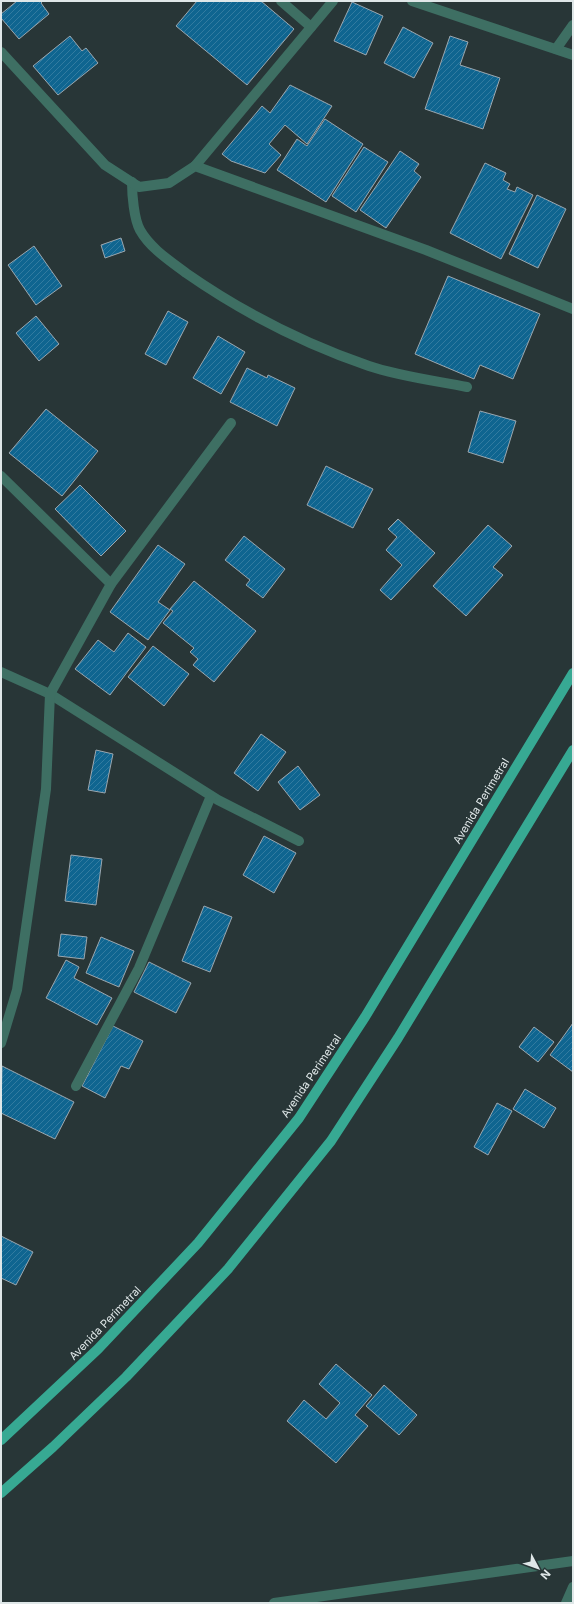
<svg xmlns="http://www.w3.org/2000/svg" width="574" height="1604" viewBox="0 0 574 1604" font-family="Inter,sans-serif">
<style>
.building{fill:url(#building-hatch);stroke:#9ba7af}
.lines{fill:none;stroke-linecap:round;stroke-linejoin:round}
.lane{stroke:#3e6f63;stroke-width:10}
.street{stroke:#3e6f63;stroke-width:10}
.primary{stroke:#37a993;stroke-width:10}
.labels{text-anchor:middle;stroke-width:3;stroke-linejoin:round;paint-order:stroke}
.street-label{font-size:11px;fill:#dfe7e8;stroke:#283637}
</style>
<defs>
<pattern id="building-hatch" width="6" height="6" patternUnits="userSpaceOnUse"><rect width="6" height="6" fill="#0f6590"/><path d="M-1 1l2-2M0 6l6-6M5 7l2-2" fill="none" stroke="#327ba0"/></pattern>
</defs>
<rect width="100%" height="100%" fill="#283637"/>
<g class="building">
<polygon points="17,1 43,1 41,3 49,14 19,39 1,18 1,14"/>
<polygon points="197,1 261,1 294,29 247,85 176,26"/>
<polygon points="352,2 383,16 366,55 334,41"/>
<polygon points="403,27 433,43 414,78 384,63"/>
<polygon points="70,36 82,51 86,48 98,63 58,95 33,66"/>
<polygon points="450,36 468,42 460,65 500,78 483,129 425,109"/>
<polygon points="290,85 332,106 307,144 285,125 269,144 281,155 265,173 231,161 222,154 262,106 270,113"/>
<polygon points="325,119 363,144 326,202 277,170 297,139 307,146"/>
<polygon points="364,147 388,162 356,212 332,196"/>
<polygon points="400,151 419,164 414,171 421,177 386,228 360,210"/>
<polygon points="485,163 506,173 503,180 510,184 507,189 515,192 517,187 533,195 501,259 450,233"/>
<polygon points="537,195 566,209 538,268 509,254"/>
<polygon points="121,238 125,251 105,258 101,245"/>
<polygon points="34,246 62,286 36,305 8,265"/>
<polygon points="448,276 540,314 513,379 480,365 474,379 415,354"/>
<polygon points="168,311 188,322 166,365 145,354"/>
<polygon points="36,316 59,344 39,361 16,333"/>
<polygon points="218,336 245,352 221,394 193,378"/>
<polygon points="247,368 267,378 268,375 295,388 277,426 230,402"/>
<polygon points="46,409 98,451 62,496 9,453"/>
<polygon points="480,411 516,421 503,463 468,452"/>
<polygon points="326,466 373,489 353,528 307,505"/>
<polygon points="80,485 126,531 101,556 55,509"/>
<polygon points="398,519 435,553 391,600 380,590 402,565 386,550 397,537 388,529"/>
<polygon points="488,525 512,546 493,567 503,575 466,616 433,586"/>
<polygon points="244,536 285,569 263,598 246,585 250,580 225,560"/>
<polygon points="158,545 185,564 158,602 170,610 148,640 110,612"/>
<polygon points="194,581 256,631 214,682 193,665 198,659 190,652 194,648 163,623 173,611 170,609"/>
<polygon points="128,633 146,647 110,695 75,669 98,640 114,652"/>
<polygon points="153,646 189,674 164,706 128,677"/>
<polygon points="261,734 286,752 258,791 234,773"/>
<polygon points="96,750 113,754 105,793 88,790"/>
<polygon points="298,766 320,795 300,810 278,782"/>
<polygon points="264,836 296,853 274,893 243,875"/>
<polygon points="71,855 102,859 96,905 65,901"/>
<polygon points="204,906 232,917 210,972 182,961"/>
<polygon points="61,934 87,937 84,959 58,956"/>
<polygon points="101,937 134,951 119,987 86,973"/>
<polygon points="66,960 79,967 74,978 112,998 97,1025 46,998"/>
<polygon points="149,962 191,983 176,1013 134,992"/>
<polygon points="573,1023 573,1072 550,1055"/>
<polygon points="113,1026 143,1041 129,1069 121,1066 105,1098 82,1086"/>
<polygon points="534,1027 554,1042 538,1062 519,1047"/>
<polygon points="2,1066 74,1102 55,1139 1,1113"/>
<polygon points="525,1089 556,1108 544,1128 513,1109"/>
<polygon points="497,1103 512,1111 488,1155 474,1147"/>
<polygon points="1,1236 33,1252 16,1285 1,1278"/>
<polygon points="336,1364 372,1395 355,1415 368,1426 336,1463 287,1421 304,1400 326,1419 340,1403 319,1384"/>
<polygon points="384,1385 417,1415 399,1435 366,1406"/>
</g>
<g class="lines">
<path class="lane" d="M132,182c0,13 2,37 8,48 10,18 30,31 46,43 56,39 119,71 183,93 29,10 68,15 98,21"/>
<g class="street">
<polyline points="281,1 311,27"/>
<polyline points="412,1 573,55"/>
<polyline points="556,49 573,25"/>
<polyline points="1,52 105,165 139,187 169,183 195,166 426,250 573,309"/>
<polyline points="195,166 333,1"/>
<polyline points="1,476 111,584"/>
<polyline points="1,672 50,694 218,800 299,841"/>
<polyline points="1,1043 17,990 46,789 50,694 111,584 231,423"/>
<polyline points="76,1086 139,968 211,796"/>
<polyline points="274,1603 573,1561"/>
<polyline points="566,1603 573,1587"/>
</g>
<g class="primary">
<polyline points="1,1440 98,1349 198,1243 299,1118 365,1017 573,673"/>
<polyline points="1,1493 53,1447 126,1377 228,1269 331,1141 398,1038 573,750"/>
</g>
</g>
<g class="labels">
<g class="street-label">
<text transform="translate(481 801) rotate(-59)" y="4">Avenida Perimetral</text>
<text transform="translate(311 1076) rotate(-56)" y="4">Avenida Perimetral</text>
<text transform="translate(105 1323) rotate(-46)" y="4">Avenida Perimetral</text>
</g>
</g>
<rect width="574" height="1604" fill="none" stroke="#dfe7e8" stroke-width="4"/>
<g transform="translate(538 1568) rotate(131)" stroke="#283637" stroke-width="3" paint-order="stroke">
<path d="M0-3L7 15L0 10L-7 15Z" fill="#dfe7e8"/>
<text y="-6" font-size="11" font-weight="bold" text-anchor="middle" fill="#dfe7e8">N</text>
</g>
</svg>
